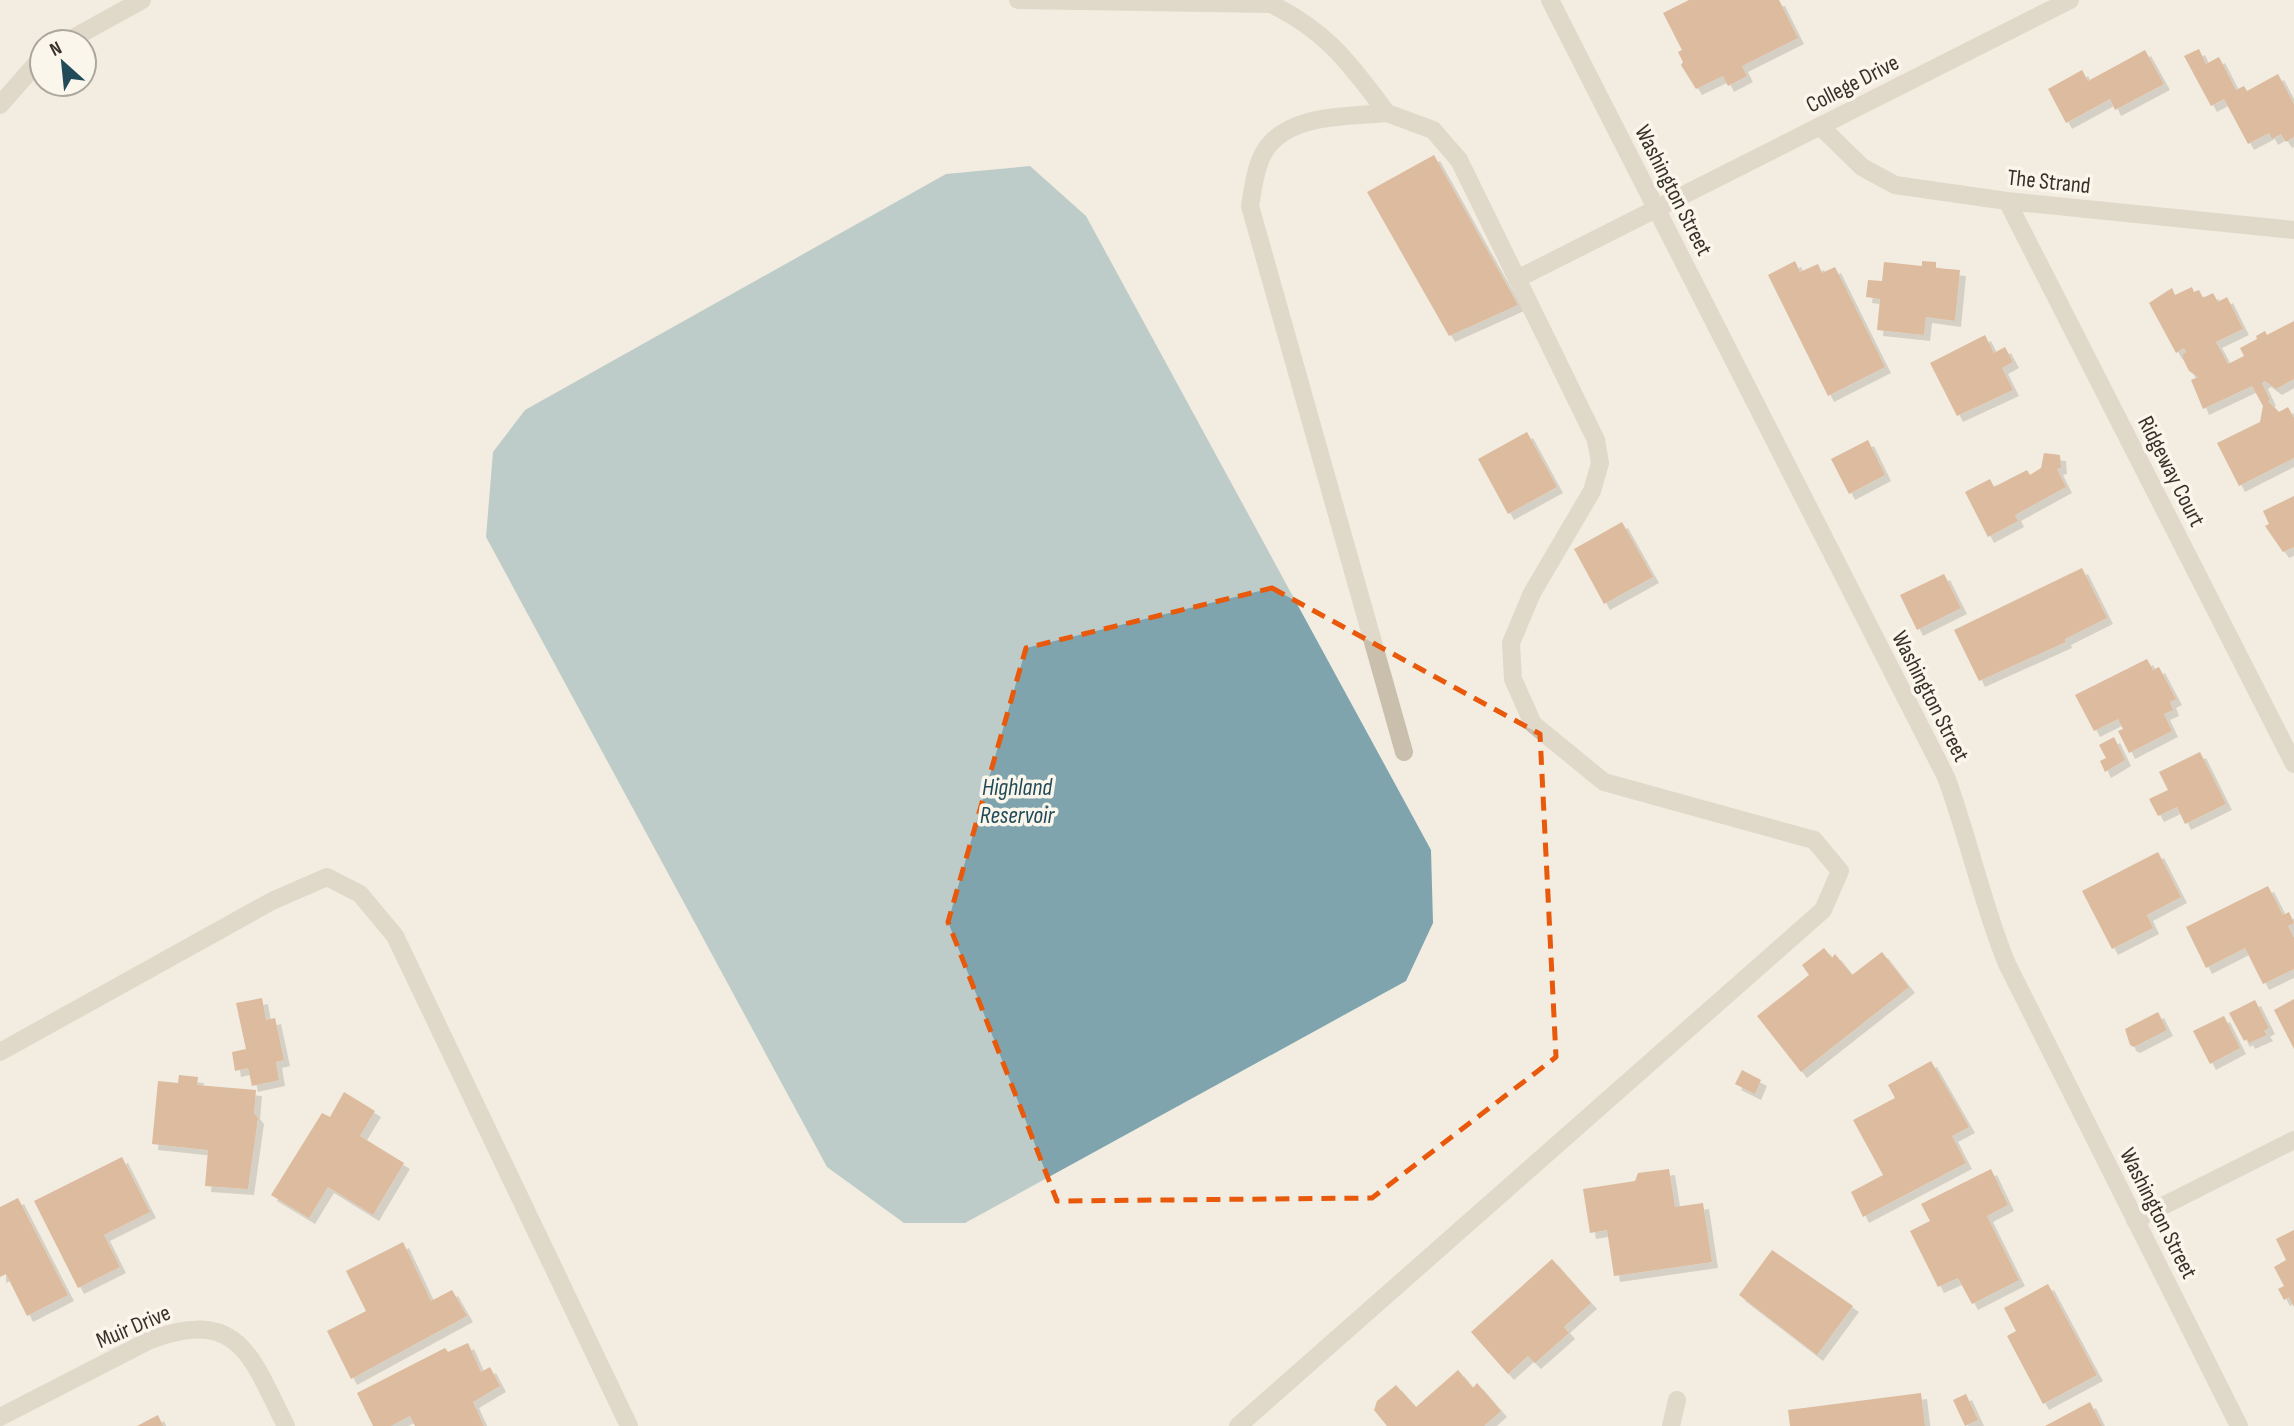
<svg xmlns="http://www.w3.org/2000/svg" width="2294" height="1426" viewBox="0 0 2294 1426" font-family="'Sofia Sans Condensed',sans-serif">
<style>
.water{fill:#7fa4ae}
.building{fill:#c17e4f;filter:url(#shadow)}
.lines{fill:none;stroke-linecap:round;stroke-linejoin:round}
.minor{stroke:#cabfac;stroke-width:18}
.marked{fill:none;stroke:#e8590c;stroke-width:5;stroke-dasharray:14 9;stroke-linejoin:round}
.labels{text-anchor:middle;stroke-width:7;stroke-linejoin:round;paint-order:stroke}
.street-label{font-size:23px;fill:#38312a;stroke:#faf6ec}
.water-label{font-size:24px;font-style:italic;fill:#214b59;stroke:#faf6ec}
</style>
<defs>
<filter id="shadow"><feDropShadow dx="6" dy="6" stdDeviation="0" flood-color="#0004"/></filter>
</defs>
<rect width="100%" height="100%" fill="#f2ede0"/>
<polygon class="water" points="1030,166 1086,216 1431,850 1433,923 1406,981 965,1223 904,1223 827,1167 486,537 493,452 525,410 946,174"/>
<g class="building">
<polygon points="1689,0 1779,0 1798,38 1742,66 1747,76 1728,86 1723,76 1696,89 1681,65 1683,62 1678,52 1682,50 1663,13"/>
<polygon points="2199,49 2206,64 2219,57 2236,90 2244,86 2247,91 2278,74 2294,104 2294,137 2286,142 2281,134 2272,139 2269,133 2248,144 2224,99 2211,106 2184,56"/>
<polygon points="2145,50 2164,84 2115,110 2110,99 2066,123 2048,89 2082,70 2088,81"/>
<polygon points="1434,155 1518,305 1449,336 1367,192"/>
<polygon points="1795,261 1800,272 1818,264 1822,273 1835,267 1885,367 1828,396 1768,275"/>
<polygon points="1922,261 1936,262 1936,268 1960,270 1955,321 1926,317 1924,335 1877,330 1880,299 1866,297 1868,280 1882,281 1884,262 1922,266"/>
<polygon points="2192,287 2194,292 2199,290 2203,298 2213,293 2218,302 2227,297 2243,329 2216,342 2228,364 2244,356 2240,348 2257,339 2256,336 2265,331 2267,335 2294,321 2294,379 2276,389 2265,381 2262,383 2270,400 2268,401 2279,412 2288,407 2294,418 2294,458 2239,486 2217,443 2260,422 2263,406 2252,386 2203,409 2191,380 2198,377 2189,371 2183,359 2183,354 2186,352 2184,348 2176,353 2149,303 2172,288 2175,295"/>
<polygon points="1985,335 1994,353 2005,347 2013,362 2002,368 2013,390 1957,416 1930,363"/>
<polygon points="1527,432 1557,487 1508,514 1478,459"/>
<polygon points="1868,440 1885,475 1849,494 1831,459"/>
<polygon points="2044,453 2060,455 2061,468 2057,469 2066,487 2015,515 2018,521 1988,537 1965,492 1990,479 1994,487 2027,470 2030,475 2041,468"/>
<polygon points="2294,496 2294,547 2283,552 2265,526 2269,524 2263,511"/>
<polygon points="1622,522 1653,577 1604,604 1574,549"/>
<polygon points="2082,568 2107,618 2065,639 2066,642 1979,681 1954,630"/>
<polygon points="1944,574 1961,608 1917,630 1900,595"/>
<polygon points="2147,659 2153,670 2159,667 2176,699 2170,702 2173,710 2164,714 2172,731 2129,753 2118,731 2123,729 2118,719 2094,731 2075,695"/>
<polygon points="2114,737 2125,760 2105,772 2100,761 2106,758 2099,745"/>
<polygon points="2200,752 2226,804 2185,824 2177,807 2158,816 2149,799 2168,790 2159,772"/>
<polygon points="2158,852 2181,897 2147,915 2153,928 2112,949 2082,891"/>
<polygon points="2268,886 2283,915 2289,912 2294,923 2288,926 2294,938 2294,969 2263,984 2245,948 2206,968 2186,927"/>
<polygon points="1824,948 1832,958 1835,954 1852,975 1882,952 1909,987 1801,1072 1757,1016 1809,975 1802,965"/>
<polygon points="262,998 266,1020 275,1018 284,1060 276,1062 279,1080 252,1086 248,1068 235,1071 232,1052 246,1049 236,1003"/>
<polygon points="2294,999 2294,1049 2274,1010"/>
<polygon points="2255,1000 2269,1028 2264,1031 2267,1035 2249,1043 2247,1039 2244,1041 2229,1013"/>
<polygon points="2158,1012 2167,1030 2134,1047 2130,1045 2125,1029"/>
<polygon points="2224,1016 2240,1048 2210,1064 2193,1031"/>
<polygon points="1931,1061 1969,1127 1952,1136 1966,1163 1863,1217 1851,1192 1883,1175 1853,1120 1895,1098 1888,1085"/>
<polygon points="1742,1070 1761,1080 1755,1094 1735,1084"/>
<polygon points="179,1075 198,1077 197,1085 256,1090 254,1113 258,1118 248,1189 205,1186 208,1150 152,1144 158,1081 178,1083"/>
<polygon points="344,1092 375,1111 360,1136 404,1163 373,1215 328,1187 309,1218 271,1195 322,1113 330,1117"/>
<polygon points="122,1157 150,1212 104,1235 120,1267 78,1288 34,1201"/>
<polygon points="1669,1169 1675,1207 1703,1203 1712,1262 1614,1276 1607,1230 1590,1233 1583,1189 1635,1181 1638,1173"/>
<polygon points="1991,1169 2008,1205 1987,1216 2019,1280 1972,1304 1958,1278 1938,1287 1910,1231 1930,1221 1921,1204"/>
<polygon points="18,1198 68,1295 27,1316 6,1274 0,1277 0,1207"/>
<polygon points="2294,1230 2294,1307 2289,1297 2284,1300 2278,1289 2284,1286 2274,1267 2286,1260 2276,1239"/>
<polygon points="403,1242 431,1301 452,1290 467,1316 351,1379 327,1331 366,1311 346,1271"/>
<polygon points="1772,1250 1853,1306 1817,1355 1739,1295"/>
<polygon points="1552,1259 1591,1303 1564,1327 1569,1333 1535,1363 1528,1356 1508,1374 1471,1332"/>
<polygon points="2048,1284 2097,1375 2043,1404 2007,1336 2016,1331 2004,1308"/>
<polygon points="468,1343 481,1372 490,1367 500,1386 473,1402 484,1426 415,1426 410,1416 391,1426 373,1426 357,1393 445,1348 448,1352"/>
<polygon points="1458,1370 1473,1388 1477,1383 1501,1411 1484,1426 1387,1426 1374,1410 1377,1401 1396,1385 1416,1407"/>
<polygon points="1921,1393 1925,1426 1790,1426 1788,1410"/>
<polygon points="1966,1394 1978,1420 1965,1426 1953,1400"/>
<polygon points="2090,1402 2102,1426 2045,1426"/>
<polygon points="158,1415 163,1426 137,1426"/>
</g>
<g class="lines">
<g class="minor">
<path d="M1018,0l253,4c57,28 79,60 116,109 -40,4 -102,0 -124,41 -8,15 -10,35 -13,52l154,546"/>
<path d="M1550,0l396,777c23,62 36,126 61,187l232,462"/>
<polyline points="66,42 142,0"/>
<polyline points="0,105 42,57"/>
<polyline points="1820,126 1862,167 1895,185 2007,201 2294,230"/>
<polyline points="2007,201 2294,764"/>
<polyline points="1517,279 2070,0"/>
<polyline points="0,1052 272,901 327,877 360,894 395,936 629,1426"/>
<polyline points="2135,1220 2294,1140"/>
<path d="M0,1417l150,-77c90,-33 101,17 136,86"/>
<polyline points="1238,1426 1823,910 1840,871 1814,840 1604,782 1533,724 1513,679 1511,643 1532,593 1592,491 1600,463 1596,440 1459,160 1433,130 1387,113"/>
<polyline points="1671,1426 1677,1400"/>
</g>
</g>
<path d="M0 0H2294V1426H0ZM1272,588l268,146 16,323 -184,141 -315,3 -109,-279 78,-274z" fill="#f2ede0" fill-opacity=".55" fill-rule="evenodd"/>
<path class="marked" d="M1272,588l268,146 16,323 -184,141 -315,3 -109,-279 78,-274z"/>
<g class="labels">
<g class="street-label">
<text transform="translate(1852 83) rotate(-27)" y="8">College Drive</text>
<text transform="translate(2049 181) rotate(6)" y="8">The Strand</text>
<text transform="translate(1674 190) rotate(63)" y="8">Washington Street</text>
<text transform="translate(2172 471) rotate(63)" y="8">Ridgeway Court</text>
<text transform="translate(1931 696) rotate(63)" y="8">Washington Street</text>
<text transform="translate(2159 1213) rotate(63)" y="8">Washington Street</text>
<text transform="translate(133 1326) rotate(-23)" y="8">Muir Drive</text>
</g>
<g class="water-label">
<text x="1017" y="795">Highland<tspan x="1017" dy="28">Reservoir</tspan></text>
</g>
</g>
<g transform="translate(63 63) rotate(333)"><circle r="33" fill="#faf6ec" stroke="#aca79e" stroke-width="2"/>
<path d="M0-5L12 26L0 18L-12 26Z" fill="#214b59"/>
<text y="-10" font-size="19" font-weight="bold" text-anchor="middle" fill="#38312a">N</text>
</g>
</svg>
